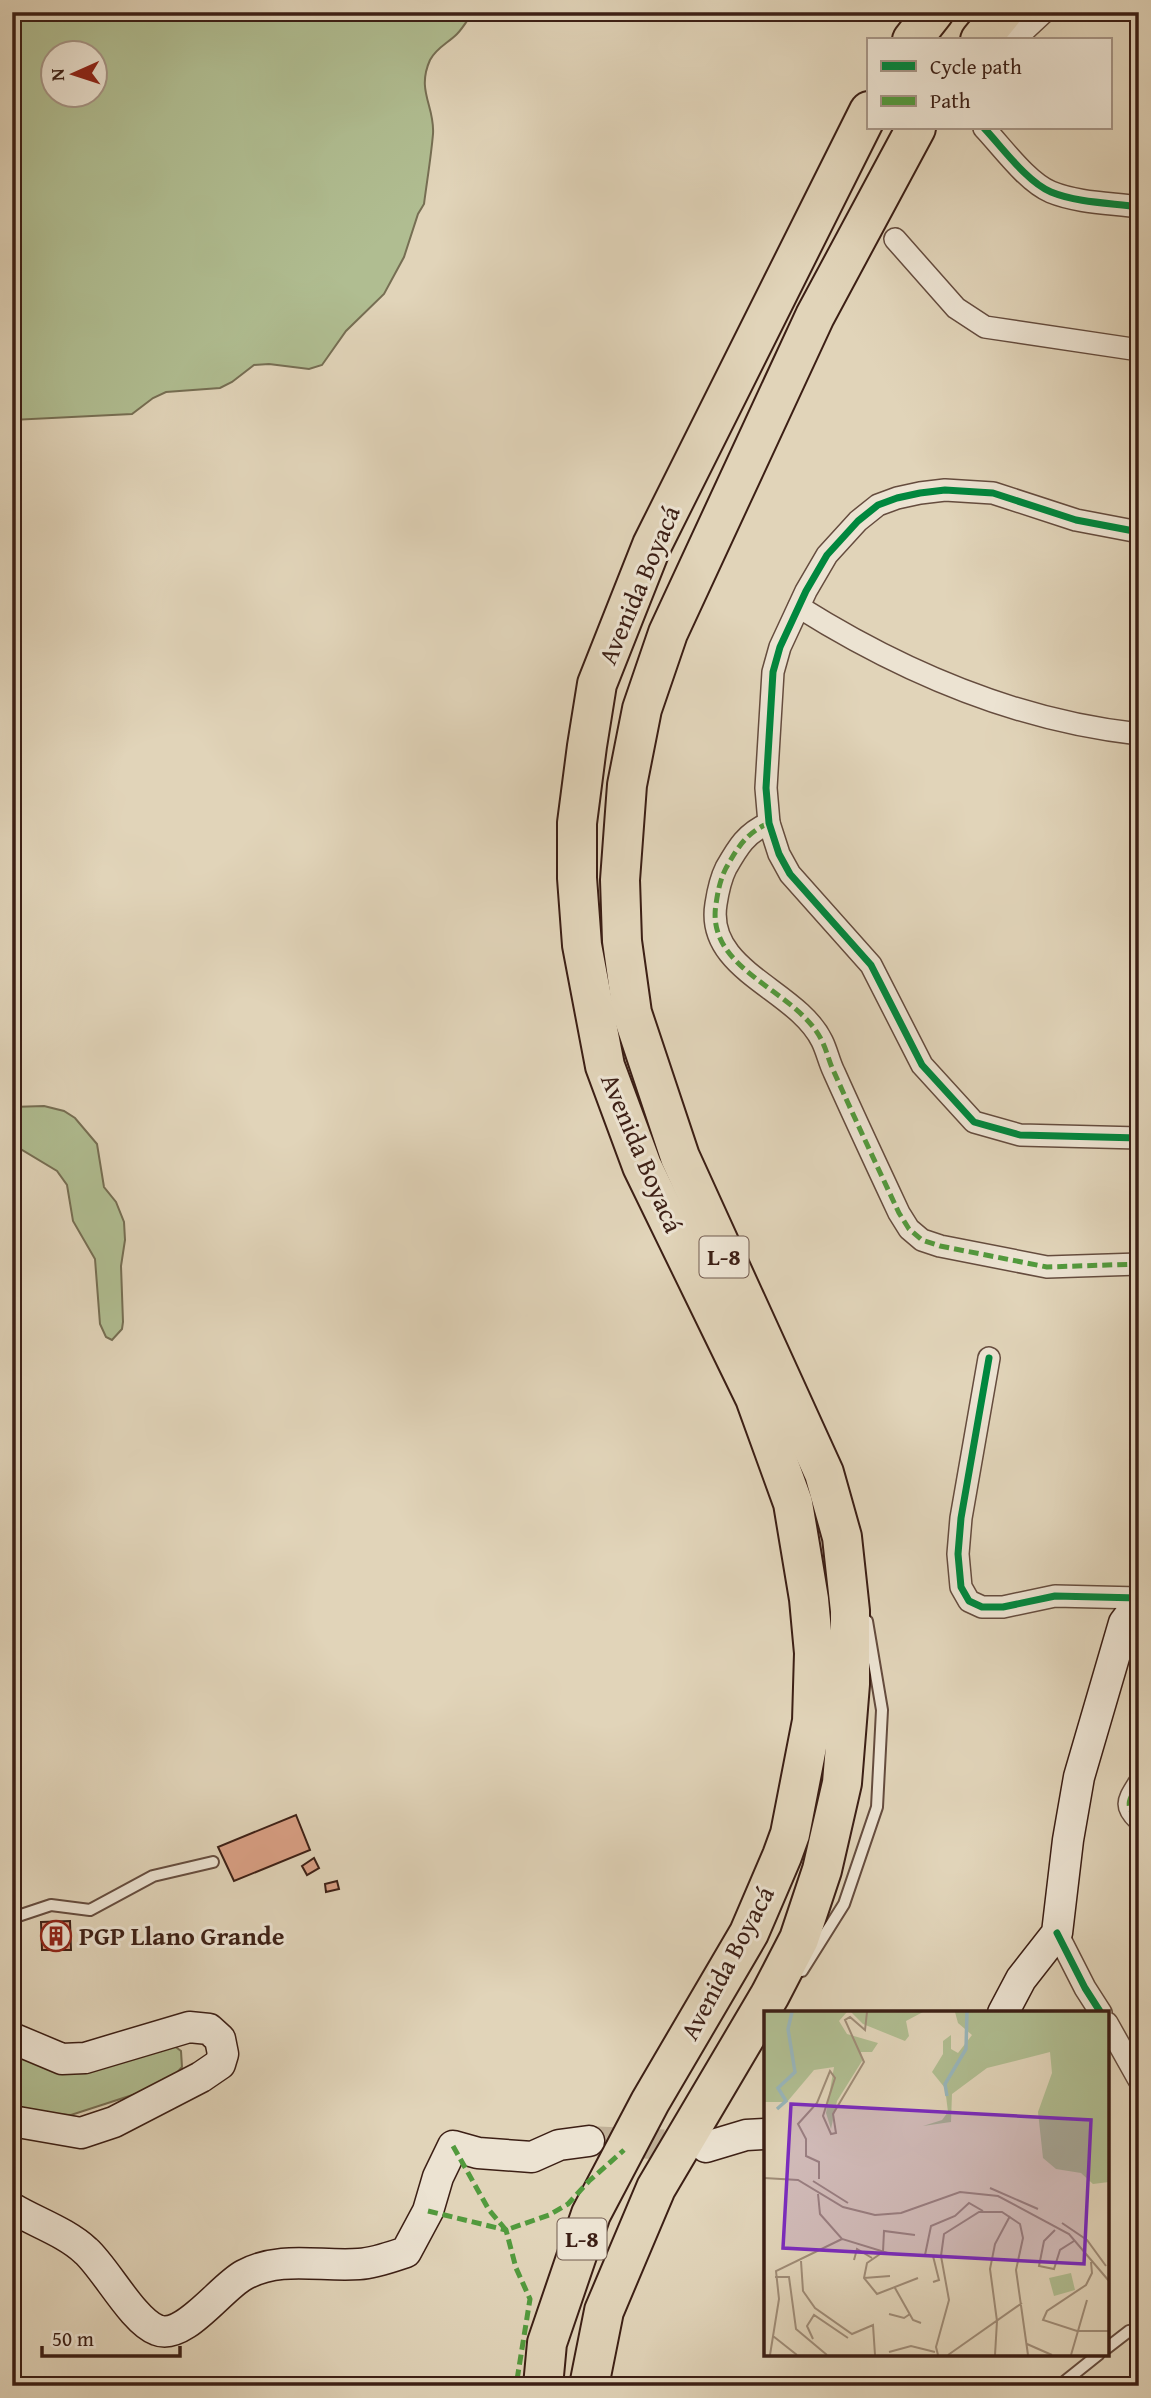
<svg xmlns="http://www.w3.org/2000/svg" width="1151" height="2398" viewBox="0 0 1151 2398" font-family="'Gentium Book Plus',serif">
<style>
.green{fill:#b0bd91;stroke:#766e53;stroke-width:2;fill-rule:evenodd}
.building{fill:#daa085;stroke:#3c1f15;stroke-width:2}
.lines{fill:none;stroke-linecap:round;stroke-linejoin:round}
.secondary-tunnel{stroke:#c0b098;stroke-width:30;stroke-dasharray:30 15;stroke-linecap:butt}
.lane-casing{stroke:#654c3e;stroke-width:14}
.street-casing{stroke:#654c3e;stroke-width:24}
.secondary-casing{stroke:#3c1f15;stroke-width:33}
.highway-casing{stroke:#3c1f15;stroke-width:42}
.lane{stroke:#ece3d2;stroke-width:10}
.street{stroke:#ece3d2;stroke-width:21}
.secondary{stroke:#ece3d2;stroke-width:30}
.highway{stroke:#e1d4b9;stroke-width:38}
.quiet{stroke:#529a3d;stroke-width:5;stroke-dasharray:10 5;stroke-linecap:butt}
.cycleway-casing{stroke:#ece3d2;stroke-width:11}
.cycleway{stroke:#00873e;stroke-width:7}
.labels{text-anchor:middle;stroke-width:6;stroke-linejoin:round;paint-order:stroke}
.shield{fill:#ece3d2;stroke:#715a4e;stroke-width:2}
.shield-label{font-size:24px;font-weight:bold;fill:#3c1f15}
.street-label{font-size:26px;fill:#3c1f15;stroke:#ece3d2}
.poi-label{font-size:26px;font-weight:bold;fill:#3c1f15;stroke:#ece3d2;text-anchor:start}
.inset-river{fill:none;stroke:#98b5ba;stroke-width:3.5}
.inset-road{fill:none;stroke:#9f8c77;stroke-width:2}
.view{fill:#7b2cbf;fill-opacity:0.15;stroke:#7b2cbf;stroke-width:3.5}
.inset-edge{fill:none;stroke:#3c1f15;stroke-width:3.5}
</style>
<rect width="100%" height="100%" fill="#e1d4b9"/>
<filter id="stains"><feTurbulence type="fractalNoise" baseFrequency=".00286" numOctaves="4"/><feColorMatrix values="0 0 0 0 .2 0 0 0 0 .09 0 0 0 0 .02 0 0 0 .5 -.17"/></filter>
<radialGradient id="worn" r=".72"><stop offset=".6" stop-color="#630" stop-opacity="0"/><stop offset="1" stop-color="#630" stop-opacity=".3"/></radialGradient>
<g class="green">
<path d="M12,12h461c-5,7 -10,16 -16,22 -9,9 -21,14 -27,26 -14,31 5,46 3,74 -2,23 -6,47 -9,70l-6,10 -14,43 -20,37 -38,37 -24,34 -13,4 -40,-5 -15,1 -22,17 -12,6 -54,4 -13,6 -21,16 -120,6zM52,52h42v42h-42z"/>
<polygon points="44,1106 64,1111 75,1118 97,1144 104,1187 116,1202 124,1222 125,1240 121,1266 123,1322 122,1329 112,1340 106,1337 100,1324 95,1259 73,1221 67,1185 57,1171 22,1150 12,1146 12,1107"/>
<polygon points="173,2045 181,2051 182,2067 176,2074 151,2089 71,2115 46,2114 12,2105 12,2054"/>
</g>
<g class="building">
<polygon points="296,1815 310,1850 234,1881 218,1847"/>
<polygon points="314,1858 319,1868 307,1875 302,1866"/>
<polygon points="337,1881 339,1889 326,1892 325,1884"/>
<polygon points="70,1921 71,1950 42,1950 41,1922"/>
</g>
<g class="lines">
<polyline class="secondary-tunnel" points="589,2141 699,2146"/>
<g class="lane-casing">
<g id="lane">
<polyline points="12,1918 51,1905 90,1910 153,1876 213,1862"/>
<polyline points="802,1971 844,1904 877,1807 882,1710 867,1621"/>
<polyline points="1107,2348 1129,2331 1139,2329"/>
<polyline points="1059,2386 1099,2354"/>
</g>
</g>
<g class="street-casing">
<g id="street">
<polyline points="1014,40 1044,12"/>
<path d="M984,128c18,19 43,54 67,64 27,11 60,11 88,15"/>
<polyline points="895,239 956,308 985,327 1139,350"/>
<polyline points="1139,532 1076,520 993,493 945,490 920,493 897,498 878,505 858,521 827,555 806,591 780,647 773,672 766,788 769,823 779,854 790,874 871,965 922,1065 974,1122 1020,1135 1139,1138"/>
<path d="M799,607c102,64 219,114 340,127"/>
<path d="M769,823c-23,10 -31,24 -43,45 -6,12 -8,23 -10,36 -11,67 81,85 106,137 5,10 7,21 12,31 21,47 43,94 65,141l10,16 13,11 18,6 107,21 92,-3"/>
<polyline points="989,1358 961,1518 958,1554 961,1587 969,1601 982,1607 1003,1607 1055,1596 1139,1598"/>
<path d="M1139,1783c-10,17 -16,22 0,37"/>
<polyline points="1057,1933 1085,1988 1101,2013"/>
<polyline points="1107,2023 1139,2080"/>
</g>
</g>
<g class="secondary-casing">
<g id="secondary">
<polyline points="1003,2013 1021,1979 1057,1933 1068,1840 1079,1777 1124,1623 1139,1603"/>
<polyline points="12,2038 62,2059 85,2058 189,2027 209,2029 220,2039 223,2054 220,2064 201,2077 114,2122 81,2133 12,2121"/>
<polyline points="706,2147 746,2135 766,2134"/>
<path d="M12,2208c23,14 54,24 74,43 20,18 47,70 71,79 27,11 64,-43 87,-55 37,-20 76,-8 115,-11 16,-1 32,-7 47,-12l22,-41 10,-34 15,-31 25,7 54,4 27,-12 30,-4"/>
</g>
</g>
<g class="highway-casing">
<g id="highway">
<polyline points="912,40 934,12"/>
<polyline points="980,40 1003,12"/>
<polyline points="543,2386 547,2343 591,2214 650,2102 749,1933 782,1856 790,1834 812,1721 814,1653 809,1599 793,1503 755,1398 642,1166 605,1066 582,945 577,878 577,823 587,746 597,684 652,545 869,111"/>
<polyline points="589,2386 604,2311 656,2188 770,1995 799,1939 822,1870 842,1783 850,1684 850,1611 842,1537 824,1473 680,1157 632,1013 622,941 620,880 627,785 642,709 668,633 815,316 916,128"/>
</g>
</g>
<use href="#lane" class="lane"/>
<use href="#street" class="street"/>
<use href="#secondary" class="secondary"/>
<use href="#highway" class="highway"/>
<g class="quiet">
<path d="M769,823c-23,10 -31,24 -43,45 -6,12 -8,23 -10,36 -11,67 81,85 106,137 5,10 7,21 12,31 21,47 43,94 65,141l10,16 13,11 18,6 107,21 92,-3"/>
<path d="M1139,1783c-10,17 -16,22 0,37"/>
<polyline points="453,2146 489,2210 506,2230 549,2215 568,2204 589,2181 624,2150"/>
<polyline points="428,2211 506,2230 516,2268 530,2299 516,2386"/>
</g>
<g class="cycleway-casing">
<g id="cycleway">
<path d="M984,128c18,19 43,54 67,64 27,11 60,11 88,15"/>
<polyline points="1139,532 1076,520 993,493 945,490 920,493 897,498 878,505 858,521 827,555 806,591 780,647 773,672 766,788 769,823 779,854 790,874 871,965 922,1065 974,1122 1020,1135 1139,1138"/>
<polyline points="989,1358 961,1518 958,1554 961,1587 969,1601 982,1607 1003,1607 1055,1596 1139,1598"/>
<polyline points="1057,1933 1085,1988 1101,2013"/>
</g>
</g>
<use href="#cycleway" class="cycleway"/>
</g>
<defs>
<g id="building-ring" transform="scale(1.575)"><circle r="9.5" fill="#ece3d2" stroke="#8f2418" stroke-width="1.5"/><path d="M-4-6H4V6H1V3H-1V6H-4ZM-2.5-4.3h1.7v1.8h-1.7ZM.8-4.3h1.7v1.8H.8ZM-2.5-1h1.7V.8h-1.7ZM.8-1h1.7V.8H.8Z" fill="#8f2418"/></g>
</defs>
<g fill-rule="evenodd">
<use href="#building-ring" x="56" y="1936"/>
</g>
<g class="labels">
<g class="shield">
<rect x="699.5" y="1236.5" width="49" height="41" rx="5"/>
<rect x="557.5" y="2218.5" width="49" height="41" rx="5"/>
</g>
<g class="shield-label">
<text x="724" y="1265">L-8</text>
<text x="582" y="2247">L-8</text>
</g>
<g class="street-label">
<text transform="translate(639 585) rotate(-67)" y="9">Avenida Boyacá</text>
<text transform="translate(642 1153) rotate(67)" y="9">Avenida Boyacá</text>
<text transform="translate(727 1963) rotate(-62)" y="9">Avenida Boyacá</text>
</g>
<g class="poi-label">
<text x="79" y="1945">PGP Llano Grande</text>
</g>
</g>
<g transform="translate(764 2011)">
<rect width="345" height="345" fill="#e1d4b9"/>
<path d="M0,1h83l-8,9 8,13 31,9 -6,9h-11l1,9 -25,40 -6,28 -5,-16 8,-46 -20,3 -27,32h-23zM87,1h72l-17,9 3,15 -4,5 -42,-17zM191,1h154v170l-16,2 -12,-11 -25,-4 -13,-11 -5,-46 14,-39 -2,-21 -63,16 -35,26 -1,28 -28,4 19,-6 6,-8 -3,-24 -13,-16 11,-18v-13l8,-6v14l7,4 14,-18 -14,-12zM307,262l4,17 -21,6 -5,-18z" fill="#b0bd91"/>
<path class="inset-river" d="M183,85l-2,-12 21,-35 1,-37M13,98l9,-8 -8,-13 17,-16 -7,-43 4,-17"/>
<path class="inset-road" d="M0,167l34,2 45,27 32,8 26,-2 59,-21 38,4 71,38 40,47M55,168v-17l-13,-6v-17l-8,-15 19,-21 13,-32 5,7 -12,38 8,18 5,-1 -3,-19 31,-52 -19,-42 5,-3 15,13 2,-18M49,170l35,22M226,177l48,21M54,183l2,20 22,25 49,15 50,2 8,44 -13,47 2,8M298,212l25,17 19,26M291,219l-11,11 -5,25 15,3 6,-19 14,-9M151,224l-31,-4 -1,21 -16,11 -3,15 13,16 41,-16M161,244l6,-29 24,-10 14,-13 14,8M169,245l6,24 -6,2M177,245l3,-22 35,-22h23l18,12 3,14 -7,32 12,85M90,249l3,-11 15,9M37,250l2,30 12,17 37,26 21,-9 2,30M327,251l1,11 -6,12 -39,26 -4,9 34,11h32M11,266h14l7,52 31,26M100,267l26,-2M131,277l18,32 8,3M125,303l15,4 6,-4M9,325l24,19M49,328l-6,-13 7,-11 34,23M263,333l25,11M125,341l22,-6 24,6M6,344l9,-56 -3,-28 66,-32M184,344l74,-52M231,344l2,-34 -7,-52 5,-25 15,-28M307,344l16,-55"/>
<path class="view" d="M27,93l300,16 -7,144 -301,-16z"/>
<rect width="345" height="345" class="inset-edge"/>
</g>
<rect width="1151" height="2398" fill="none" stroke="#e1d4b9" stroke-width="42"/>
<rect x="14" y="14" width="1123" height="2370" fill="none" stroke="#3c1f15" stroke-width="3.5"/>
<rect x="21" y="21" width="1109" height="2356" fill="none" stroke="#3c1f15" stroke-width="2"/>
<rect x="867" y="38" width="245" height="91" fill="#ece3d2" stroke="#a69586" stroke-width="2"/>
<rect x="881" y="61" width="35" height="10" fill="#00873e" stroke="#a69586" stroke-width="2"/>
<text x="930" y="74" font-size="21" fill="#3c1f15">Cycle path</text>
<rect x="881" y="96" width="35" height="10" fill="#529a3d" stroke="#a69586" stroke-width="2"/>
<text x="930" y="108" font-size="21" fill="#3c1f15">Path</text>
<g transform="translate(74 74) rotate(267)"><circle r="33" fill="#ece3d2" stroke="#a69586" stroke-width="2"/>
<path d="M0-5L12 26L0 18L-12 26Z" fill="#8f2418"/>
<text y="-10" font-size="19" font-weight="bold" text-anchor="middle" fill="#3c1f15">N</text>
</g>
<path d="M42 2346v10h138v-10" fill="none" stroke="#3c1f15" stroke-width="3.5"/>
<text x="52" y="2346" font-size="21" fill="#3c1f15" stroke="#ece3d2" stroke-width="5" paint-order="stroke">50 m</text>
<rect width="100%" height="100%" filter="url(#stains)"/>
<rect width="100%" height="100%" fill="url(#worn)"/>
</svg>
